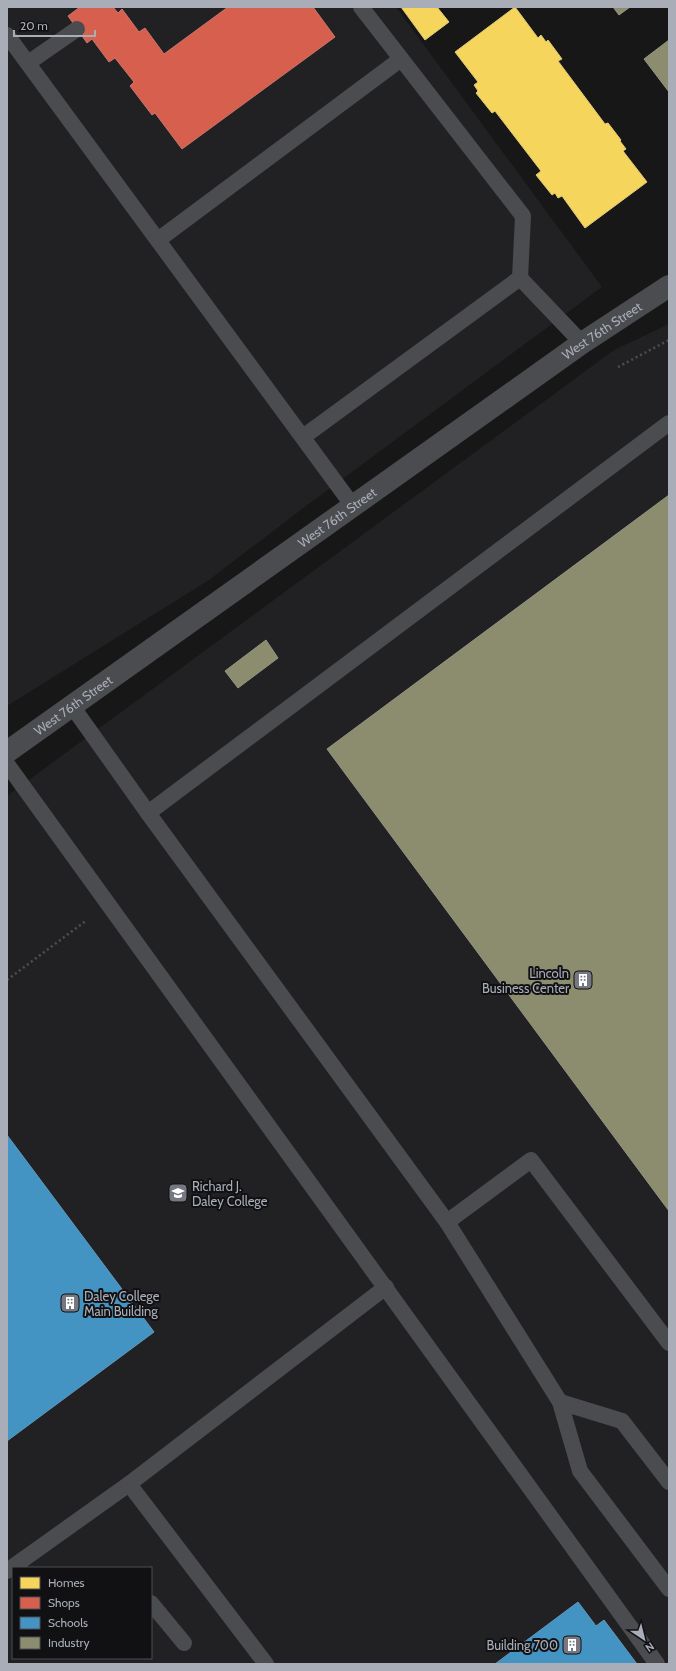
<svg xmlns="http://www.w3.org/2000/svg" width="676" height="1671" viewBox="0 0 676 1671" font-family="Cabin,sans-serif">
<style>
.built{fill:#212123;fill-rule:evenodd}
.homes{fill:#f6d55c;stroke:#dfc978}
.shops{fill:#d6604d;stroke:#c8776d}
.schools{fill:#4393c3;stroke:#619bc0}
.industry{fill:#8c8c6e;stroke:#949684}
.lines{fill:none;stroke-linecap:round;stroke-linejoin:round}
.path{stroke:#4d4e52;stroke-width:2.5;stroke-dasharray:2 3;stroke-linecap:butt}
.lane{stroke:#4b4c50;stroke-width:16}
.street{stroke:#4b4c50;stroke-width:22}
.labels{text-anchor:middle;stroke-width:4;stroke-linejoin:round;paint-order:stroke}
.street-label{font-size:13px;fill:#a8adb8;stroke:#111113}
.poi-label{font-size:13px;fill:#a8adb8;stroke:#111113;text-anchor:end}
</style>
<rect width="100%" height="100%" fill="#171717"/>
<g class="built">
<polygon points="7,7 396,7 602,287 302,509 209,580 7,706"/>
<path d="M669,324v1340h-662v-868l607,-446zM13,1568h138v90h-138z"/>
</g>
<g class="homes">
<polygon points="401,7 437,7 449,22 425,40"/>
<polygon points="515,7 538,38 541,35 546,42 548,40 562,59 558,61 605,124 608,123 621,140 620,141 626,149 623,151 647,182 585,228 562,196 558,198 555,193 552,195 536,175 541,171 495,111 492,113 476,93 478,91 474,85 478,82 455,52"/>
</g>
<polygon class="shops" points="80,7 113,7 118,13 122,9 139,32 145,28 164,54 228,7 313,7 335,37 182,149 155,113 152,115 130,86 134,82 115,58 109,62 92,39 87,43 68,16"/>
<g class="schools">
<polygon points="7,1135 154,1332 7,1441"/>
<polygon points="578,1602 596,1626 604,1620 637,1664 495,1664"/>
</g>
<g class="industry">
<polygon points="613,7 630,7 619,15"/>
<polygon points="669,40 669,92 644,59"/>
<polygon points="669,495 669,1211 327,749"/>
<polygon points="266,640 278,658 238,688 225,671"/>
</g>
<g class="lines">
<g class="path">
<polyline points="618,367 669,340"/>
<polyline points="7,980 87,920"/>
</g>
<g class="lane">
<polyline points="361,7 523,216 520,278"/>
<polyline points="7,35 353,506"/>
<polyline points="28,63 77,29"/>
<polyline points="158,240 401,59"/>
<polyline points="303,437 520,278 582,343"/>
<polyline points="72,706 148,813 447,1222 531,1160 669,1343"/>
<polyline points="7,764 657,1664"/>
<polyline points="148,813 669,423"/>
<polyline points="447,1222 560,1402 580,1471 669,1589"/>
<polyline points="560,1402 622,1421 669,1482"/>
<polyline points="7,1571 129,1484"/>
<polyline points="151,1603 184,1643"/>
<polyline points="266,1664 129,1484 386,1287"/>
</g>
<path class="street" id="s1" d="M7,752l575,-409 87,-57"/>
</g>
<defs>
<g id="building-square" transform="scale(1)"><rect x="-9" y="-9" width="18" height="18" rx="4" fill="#757880" stroke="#111113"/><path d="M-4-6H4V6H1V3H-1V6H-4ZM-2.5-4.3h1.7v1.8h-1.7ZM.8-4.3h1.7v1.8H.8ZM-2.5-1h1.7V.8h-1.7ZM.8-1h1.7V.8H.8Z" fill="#fff"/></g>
<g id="university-square" transform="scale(1)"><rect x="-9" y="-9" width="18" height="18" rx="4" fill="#757880" stroke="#111113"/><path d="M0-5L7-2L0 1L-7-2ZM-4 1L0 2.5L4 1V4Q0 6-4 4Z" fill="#fff"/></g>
</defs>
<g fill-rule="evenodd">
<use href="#building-square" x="583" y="980"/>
<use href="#university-square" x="178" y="1193"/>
<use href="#building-square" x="70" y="1303"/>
<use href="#building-square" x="572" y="1645"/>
</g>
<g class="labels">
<g class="street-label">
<text dy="5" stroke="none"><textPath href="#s1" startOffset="729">West 76th Street</textPath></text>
<text dy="5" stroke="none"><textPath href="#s1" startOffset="405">West 76th Street</textPath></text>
<text dy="5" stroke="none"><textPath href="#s1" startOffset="81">West 76th Street</textPath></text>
</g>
<g class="poi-label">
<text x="569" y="978">Lincoln<tspan x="569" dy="15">Business Center</tspan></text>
<text x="192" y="1191" text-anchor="start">Richard J.<tspan x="192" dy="15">Daley College</tspan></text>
<text x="84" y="1301" text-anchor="start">Daley College<tspan x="84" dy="15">Main Building</tspan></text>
<text x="558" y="1650">Building 700</text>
</g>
</g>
<rect width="676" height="1671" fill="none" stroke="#a8adb8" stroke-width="16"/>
<rect x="12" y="1567" width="140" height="92" fill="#111113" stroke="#4d4f55"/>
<rect x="20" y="1577" width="20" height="12" fill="#f6d55c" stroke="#4d4f55"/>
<text x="48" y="1587" font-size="12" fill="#a8adb8">Homes</text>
<rect x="20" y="1597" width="20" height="12" fill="#d6604d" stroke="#4d4f55"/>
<text x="48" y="1607" font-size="12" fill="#a8adb8">Shops</text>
<rect x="20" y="1617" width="20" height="12" fill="#4393c3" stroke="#4d4f55"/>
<text x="48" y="1627" font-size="12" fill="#a8adb8">Schools</text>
<rect x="20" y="1637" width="20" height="12" fill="#8c8c6e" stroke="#4d4f55"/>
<text x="48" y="1647" font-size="12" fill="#a8adb8">Industry</text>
<g transform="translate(644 1639) rotate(145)" stroke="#111113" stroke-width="3" paint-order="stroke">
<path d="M0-3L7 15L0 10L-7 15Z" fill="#a8adb8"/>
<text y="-6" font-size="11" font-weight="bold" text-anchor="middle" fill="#a8adb8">N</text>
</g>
<path d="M14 30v6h81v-6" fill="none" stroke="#a8adb8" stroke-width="2"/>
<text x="20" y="30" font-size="12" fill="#a8adb8" stroke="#111113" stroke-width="3" paint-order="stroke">20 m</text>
</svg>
